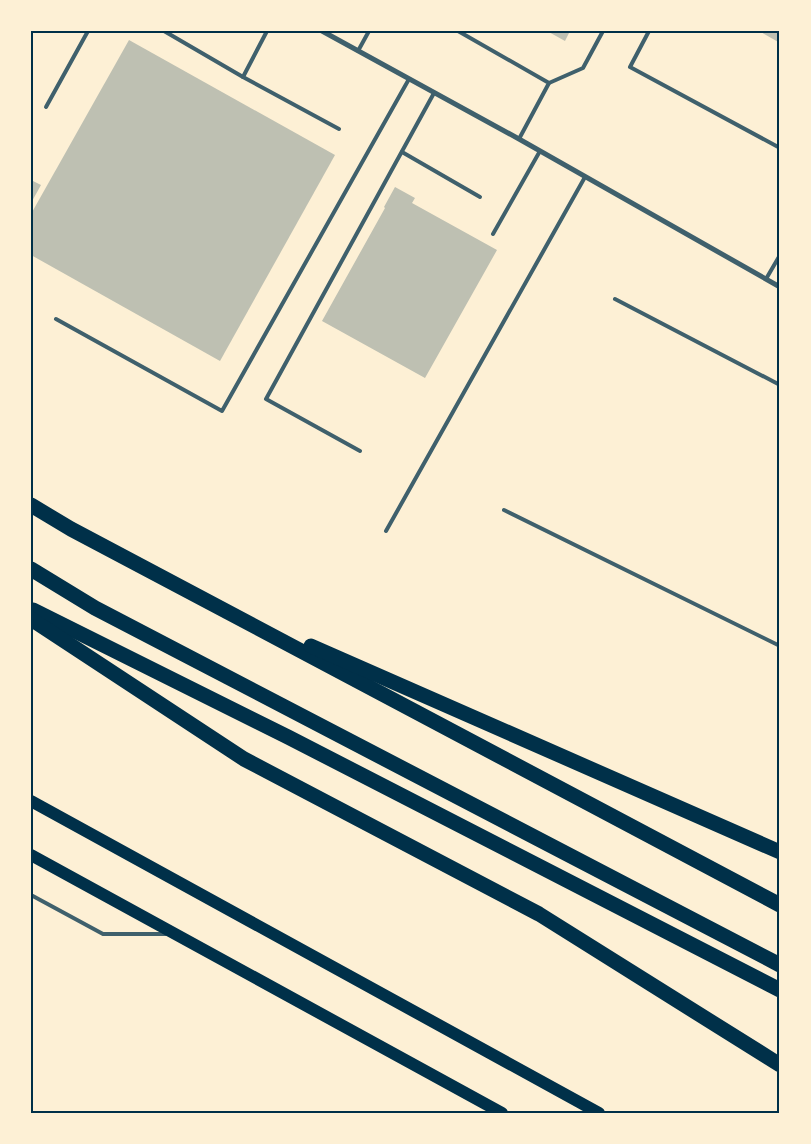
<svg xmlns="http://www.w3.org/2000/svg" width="811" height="1144" viewBox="0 0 811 1144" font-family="Helvetica,sans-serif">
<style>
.building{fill:#bec0b2}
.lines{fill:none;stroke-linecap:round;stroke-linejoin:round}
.service{stroke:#3f606c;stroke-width:4}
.minor{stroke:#3f606c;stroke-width:5}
.primary{stroke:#003049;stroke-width:12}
.motorway{stroke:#003049;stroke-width:15}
.neatline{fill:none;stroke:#003049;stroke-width:2}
</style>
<rect width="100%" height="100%" fill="#fdf0d5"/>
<g class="building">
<polygon points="547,31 570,31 565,41"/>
<polygon points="759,31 780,31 780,43"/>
<polygon points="129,40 335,155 220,361 31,255 31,214"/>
<polygon points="31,180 41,185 31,203"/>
<polygon points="395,187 415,198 412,203 497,250 425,378 322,321 385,208 384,207"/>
</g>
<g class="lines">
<g class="service">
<polyline points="164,31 243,77"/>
<polyline points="267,31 243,77 339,129"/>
<polyline points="458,31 549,83 519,139"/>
<polyline points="649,31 630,67 780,148"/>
<polyline points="358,51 369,31"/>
<polyline points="549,83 583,68 603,31"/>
<polyline points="46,107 88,31"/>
<polyline points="402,152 480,197"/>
<polyline points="493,234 540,151"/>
<polyline points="766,279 780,255"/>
<polyline points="615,299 780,385"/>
<polyline points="56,319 222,411 409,79"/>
<polyline points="360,451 266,399 434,93"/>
<polyline points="504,510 780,646"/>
<polyline points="386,531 585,177"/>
<polyline points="31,895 103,934 166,934"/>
</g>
<polyline class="minor" points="322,31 519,139 780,287"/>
<g class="primary">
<polyline points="31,801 599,1113"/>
<polyline points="31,855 502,1113"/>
</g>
<g class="motorway">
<polyline points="31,505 71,529 780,905"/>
<polyline points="31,569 95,608 780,965"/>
<polyline points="33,610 288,737 780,990"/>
<polyline points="31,619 244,759 539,914 780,1065"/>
<polyline points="311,646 780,852"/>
</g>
</g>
<rect width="811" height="1144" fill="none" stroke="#fdf0d5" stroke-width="65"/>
<rect x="32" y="32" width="746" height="1080" class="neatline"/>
</svg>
